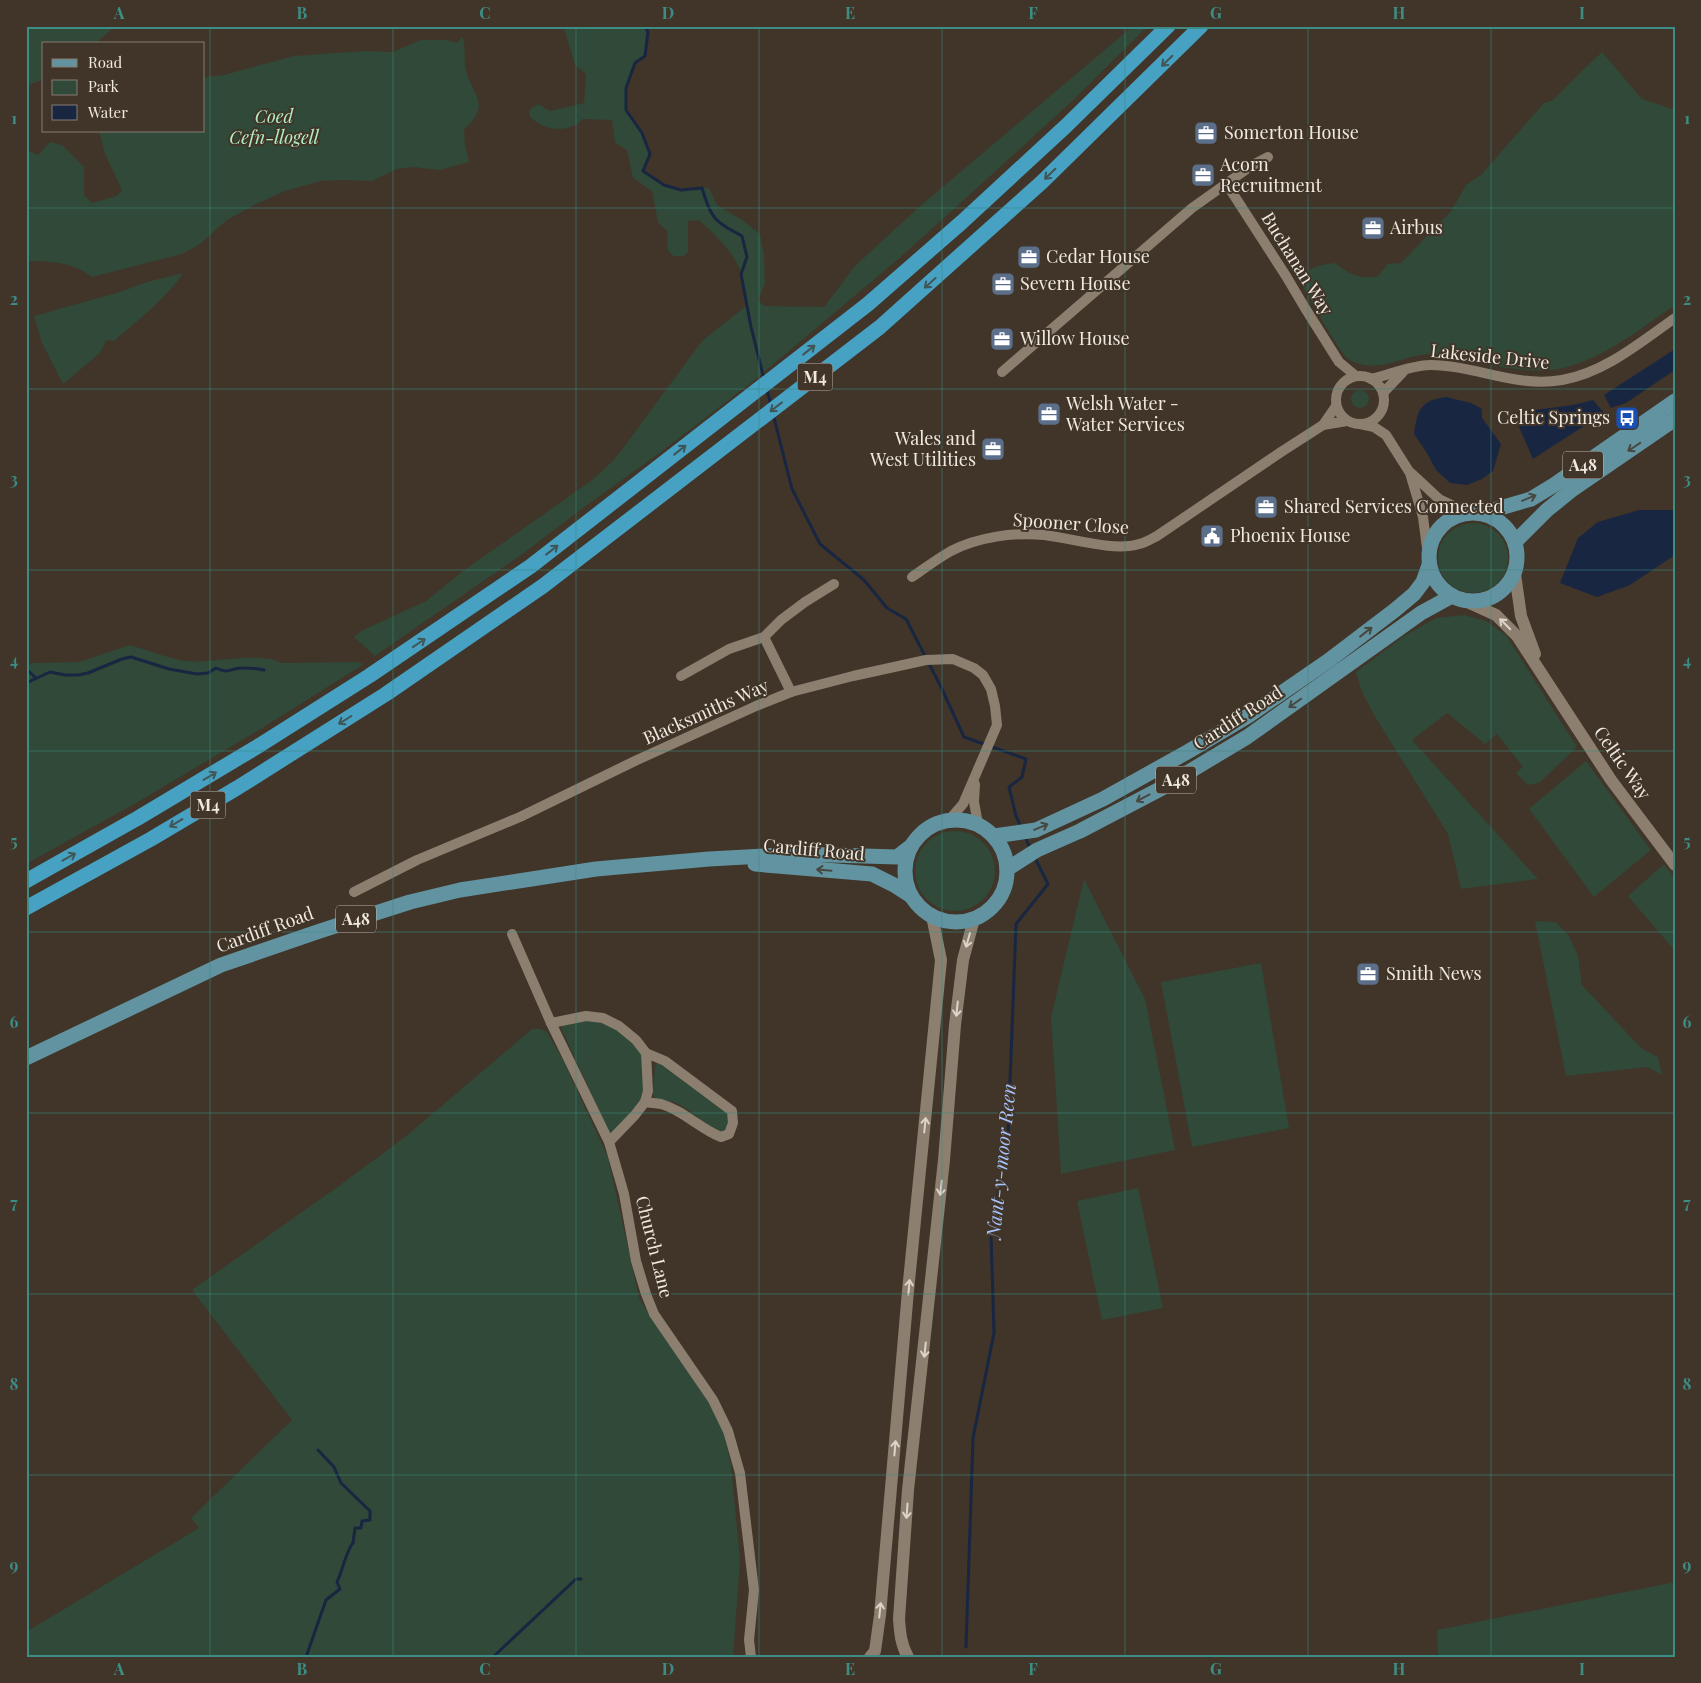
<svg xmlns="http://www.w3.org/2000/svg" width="1701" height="1683" viewBox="0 0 1701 1683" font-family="'Playfair Display',serif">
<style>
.green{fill:#304938}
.water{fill:#192642}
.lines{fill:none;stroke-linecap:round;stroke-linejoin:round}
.stream{stroke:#192642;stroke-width:3}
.minor{stroke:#8c7f6f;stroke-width:10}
.tertiary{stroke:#8c7f6f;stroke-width:12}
.primary{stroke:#6293a1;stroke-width:15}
.motorway{stroke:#46a1c3;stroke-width:15}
.oneway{stroke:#425556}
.oneway2{stroke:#474840}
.oneway3{stroke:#dcd4c9}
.grid{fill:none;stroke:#3c8d85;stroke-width:1;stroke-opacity:0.55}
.labels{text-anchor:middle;stroke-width:4;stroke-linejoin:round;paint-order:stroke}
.shield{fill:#403528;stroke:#bbb3a9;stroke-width:1}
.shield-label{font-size:16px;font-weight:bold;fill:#f0e9e0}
.park-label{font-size:18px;font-style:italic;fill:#b0eec4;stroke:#403528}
.poi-label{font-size:18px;fill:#f0e9e0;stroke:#403528;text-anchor:start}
.street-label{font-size:18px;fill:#f0e9e0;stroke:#403528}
.water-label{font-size:19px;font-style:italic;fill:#a7c2fa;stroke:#403528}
.neatline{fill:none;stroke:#3c8d85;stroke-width:2}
.grid-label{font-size:16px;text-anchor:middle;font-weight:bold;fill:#3c8d85}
</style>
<rect width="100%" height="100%" fill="#403528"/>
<g class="green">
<polygon points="26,26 115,26 95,44 44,44 44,79 29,85 26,89"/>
<path d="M563,26h82l3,6 -3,24 -10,7 -9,25v22l16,23 8,21 -7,17 21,14 17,5 28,-2 8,17 25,15 18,14 4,22 1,28 -7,16 6,6 60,1 31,-41 64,-59 214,-181h15l-76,75 -86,79 -90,81 -145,122 -93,71 -71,51 -66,50 -146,101 -21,-19 7,-6 65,-30 37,-30 128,-90 24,-22 87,-118 44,-35c-1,-10 -1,-21 -4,-31 -7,-22 -27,-40 -43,-55l-11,1v31l-4,4h-10l-6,-5 -1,-20 -9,-9 -6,-31 -19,-13 -6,-28 -12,-7 -3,-23 -29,-1c-3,2 -6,6 -10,7 -14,7 -33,1 -43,-9l-1,-7 9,-6 12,7 34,-8 2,-29 -11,-9z"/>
<path d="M462,36c5,11 1,24 4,35 3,14 16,26 12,40 -2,7 -10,14 -14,19l1,15 4,17 -29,8 -26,-3 -17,2 -25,12 -30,-1 -21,1 -36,10 -29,13 -29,16 -27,24 -18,10 -90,23c-19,-15 -42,-16 -66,-16v-111l12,5 12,-13 12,3 22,22v28l8,8 25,-7 5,-6 -17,-36 -6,-23h105v-54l20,-2 70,-19 71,-5 28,1 28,-12h25l12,3z"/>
<path d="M1602,52l40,47 33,11v195c-35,24 -70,53 -112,63 -18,5 -38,2 -56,0 -26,-4 -52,-15 -79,-14 -28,2 -52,22 -80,5 -8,-6 -37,-58 -44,-70 -5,-21 15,-24 31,-26 14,11 26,17 43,13l10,-12 13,-1 50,-52 15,-26 16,-11 62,-71 9,-3 31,-31z"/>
<path d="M183,273c-15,24 -47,49 -69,68l-8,-1 -6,13 -37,31 -21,-41 -8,-27 86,-24 27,-10z"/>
<circle cx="1360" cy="399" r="9"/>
<circle cx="1473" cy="558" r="35"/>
<polygon points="1464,615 1486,621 1506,635 1577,747 1539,783 1528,785 1516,773 1523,767 1497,734 1485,744 1447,713 1412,740 1538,879 1461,889 1448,834 1374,715 1362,692 1356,672 1404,636 1436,618"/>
<path d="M130,645c18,5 37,13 56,16 24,3 75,-10 95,2l77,-1 6,2 -105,66 -123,73 -110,61v-198l7,-3 46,-1z"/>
<polygon points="1586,761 1651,850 1594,897 1529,809"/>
<circle cx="955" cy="871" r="40"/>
<polygon points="1664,864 1675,878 1675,951 1628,896"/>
<polygon points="1084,879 1145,999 1175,1150 1061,1174 1051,1017"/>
<polygon points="1535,921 1556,922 1569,936 1578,956 1582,985 1641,1048 1658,1057 1662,1075 1647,1067 1566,1076"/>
<polygon points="1261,963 1289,1128 1192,1147 1161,982"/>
<polygon points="586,1020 609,1024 641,1049 646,1083 640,1104 612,1134 609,1133 561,1028 562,1024"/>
<polygon points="532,1029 541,1029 547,1032 564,1062 608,1157 639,1298 653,1321 712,1405 722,1426 731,1465 740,1560 733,1657 26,1657 26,1632 199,1528 191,1518 292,1420 192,1290 336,1188 405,1137"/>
<path d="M659,1063h4l67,52 -4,15 -5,2 -6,-2c-13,-9 -27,-22 -41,-28 -7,-2 -14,-1 -20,-5l-1,-5 2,-27z"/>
<polygon points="1138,1188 1163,1308 1102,1320 1077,1201"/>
<polygon points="1675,1582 1675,1657 1438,1657 1437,1630"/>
</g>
<g class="water">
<polygon points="1675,349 1675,370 1626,403 1611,408 1604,395"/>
<path d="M1446,397l25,6 11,6v9l19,26 -8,27 -11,8 -15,6 -17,-2 -14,-13 -9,-17 -13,-19c4,-24 5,-33 32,-37z"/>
<polygon points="1593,400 1604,413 1533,459 1513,413 1573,405"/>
<polygon points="1639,510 1675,510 1675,555 1630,585 1597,597 1560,583 1578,538 1598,522"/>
</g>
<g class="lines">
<g class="stream">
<path d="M645,26l3,6 -3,24 -10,7 -9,25v22l16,23 8,21 -7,17 21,14 17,5 21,-2c9,31 12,33 40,48l5,21 -6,17 10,53 13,52"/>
<polyline points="767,390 771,405"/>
<polyline points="773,414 792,489 820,544 864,580 887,608 906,619 941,687 964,737 1026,759 1022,777 1009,787 1016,816 1021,827"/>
<polyline points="26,669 35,677"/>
<path d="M26,683l24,-11 15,3h13l10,-2 34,-14 9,-2 38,12 28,5 11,-1 8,-5c15,7 14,-1 28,0 6,0 14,1 20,2"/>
<polyline points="1025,837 1031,850"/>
<polyline points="966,1647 973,1438 994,1333 991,1234 1008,1135 1016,924 1048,884 1035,858"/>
<path d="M306,1657l20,-57 14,-11 -3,-7c5,-10 10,-33 16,-39l2,-15h6l1,-7 8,-1v-9l-29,-28 -7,-16 -16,-17"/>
<polyline points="493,1657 576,1579 581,1579"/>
</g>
<g class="minor">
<polyline points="1226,183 1286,276 1305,308 1339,362 1356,376"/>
<polyline points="1002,372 1192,208 1251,166 1268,157"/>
<circle cx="1360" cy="400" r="24"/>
<path d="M1371,379c18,-4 41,-14 59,-14 45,0 85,23 132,15 42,-7 79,-38 113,-62"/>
<polyline points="1383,393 1403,372"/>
<polyline points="1360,424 1374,427 1386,435 1410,473 1423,517 1428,556"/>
<polyline points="1323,425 1336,406"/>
<polyline points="1411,473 1439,499 1468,513"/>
<path d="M912,577c13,-9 25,-18 39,-26 27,-14 63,-19 93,-16 28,3 69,17 95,9 6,-1 12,-5 18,-8l124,-84 42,-27 24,-4"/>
<polyline points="764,637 791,692"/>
<polyline points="681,676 729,649 764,637 781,620 805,602 834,584"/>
<polyline points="975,784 974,802 978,824"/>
<polyline points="354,892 417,860 520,817 637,760 756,706 791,692 853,676 926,660 953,659 974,668 983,675 991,689 995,706 997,725 963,804 949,820"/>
<polyline points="512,934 551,1023 609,1142 624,1194 636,1261 646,1294 654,1314 713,1400 728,1431 740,1473 754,1590 749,1640 751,1657"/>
<polyline points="551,1023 586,1016 603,1018 619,1026 636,1040 646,1053 648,1091 645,1102 635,1115 609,1142"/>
<path d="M645,1102c5,1 11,1 16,2 22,6 39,25 60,33l8,-3 4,-11 -1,-12 -67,-50 -19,-8"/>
</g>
<g class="tertiary">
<polyline points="1515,574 1521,616 1535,654"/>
<polyline points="1463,600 1496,615 1517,636 1611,780 1675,865"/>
<polyline points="870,1657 875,1651 880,1615 908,1291 941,960 932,916"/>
<path d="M908,1657c-7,-12 -8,-24 -9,-38l9,-129 36,-330 11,-135 8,-65 11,-41"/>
</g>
<g class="primary">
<circle cx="1473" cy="557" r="44"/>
<polyline points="1483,513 1531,499 1554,485 1675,401"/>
<polyline points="1515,542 1547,510 1573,489 1675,419"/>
<circle cx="956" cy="871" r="51"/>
<polyline points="994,836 1036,830 1103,799 1189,751 1248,716 1328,661 1395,610 1414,594 1423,582 1429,565"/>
<polyline points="755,864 872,874 894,885 911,896"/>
<polyline points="1007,869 1037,850 1080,831 1162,788 1247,737 1421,613 1452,596"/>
<polyline points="26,1058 221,965 320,931 410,902 460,890 596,869 709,859 799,854 897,857 910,847"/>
</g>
<g class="motorway">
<polyline points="26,881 138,818 260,745 369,676 531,566 868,304 962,222 1067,125 1168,26"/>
<polyline points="26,908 151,839 237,788 386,694 543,586 880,327 1042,182 1201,26"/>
</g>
</g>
<defs><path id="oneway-shaft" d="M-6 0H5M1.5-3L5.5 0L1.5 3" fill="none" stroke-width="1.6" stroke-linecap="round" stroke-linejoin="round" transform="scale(1.25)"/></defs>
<g class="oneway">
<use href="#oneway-shaft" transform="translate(1167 61) rotate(136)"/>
<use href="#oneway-shaft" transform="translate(1050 174) rotate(136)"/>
<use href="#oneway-shaft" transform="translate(930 283) rotate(138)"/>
<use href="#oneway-shaft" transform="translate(809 350) rotate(-38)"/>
<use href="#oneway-shaft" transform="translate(776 407) rotate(142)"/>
<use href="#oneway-shaft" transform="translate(680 450) rotate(-38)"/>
<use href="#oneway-shaft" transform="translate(552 550) rotate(-38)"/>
<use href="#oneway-shaft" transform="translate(419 643) rotate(-34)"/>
<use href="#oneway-shaft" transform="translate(345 720) rotate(148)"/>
<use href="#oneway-shaft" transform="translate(210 776) rotate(-31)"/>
<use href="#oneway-shaft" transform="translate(176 823) rotate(149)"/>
<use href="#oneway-shaft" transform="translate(69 857) rotate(-29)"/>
</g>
<g class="oneway2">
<use href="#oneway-shaft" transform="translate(1634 447) rotate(146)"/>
<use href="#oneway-shaft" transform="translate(1529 498) rotate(-22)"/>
<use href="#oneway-shaft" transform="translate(1366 632) rotate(-38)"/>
<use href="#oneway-shaft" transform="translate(1295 703) rotate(145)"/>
<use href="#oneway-shaft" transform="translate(1143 798) rotate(152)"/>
<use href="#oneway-shaft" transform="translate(1041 827) rotate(-23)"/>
<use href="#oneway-shaft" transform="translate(824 870) rotate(-175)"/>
</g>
<g class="oneway3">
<use href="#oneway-shaft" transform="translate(1505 624) rotate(-135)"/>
<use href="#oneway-shaft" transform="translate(968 940) rotate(106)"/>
<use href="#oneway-shaft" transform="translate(957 1009) rotate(96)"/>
<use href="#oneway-shaft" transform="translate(925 1125) rotate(-84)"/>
<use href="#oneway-shaft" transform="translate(941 1188) rotate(96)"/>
<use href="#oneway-shaft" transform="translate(909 1287) rotate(-85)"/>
<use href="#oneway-shaft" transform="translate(925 1350) rotate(96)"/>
<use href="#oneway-shaft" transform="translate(895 1448) rotate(-85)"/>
<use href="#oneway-shaft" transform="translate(907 1511) rotate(94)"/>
<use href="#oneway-shaft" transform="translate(880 1610) rotate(-84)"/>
</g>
<path class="grid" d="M210,26v1631M393,26v1631M576,26v1631M759,26v1631M942,26v1631M1125,26v1631M1308,26v1631M1491,26v1631M26,208h1649M26,389h1649M26,570h1649M26,751h1649M26,932h1649M26,1113h1649M26,1294h1649M26,1475h1649"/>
<defs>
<g id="office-square" transform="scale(1.25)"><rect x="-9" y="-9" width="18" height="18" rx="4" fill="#5c6f8a" stroke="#403528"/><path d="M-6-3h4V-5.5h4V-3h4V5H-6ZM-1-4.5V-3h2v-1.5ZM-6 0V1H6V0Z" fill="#fff"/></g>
<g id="bus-square" transform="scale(1.25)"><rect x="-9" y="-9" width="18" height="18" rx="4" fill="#1a4fb4" stroke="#403528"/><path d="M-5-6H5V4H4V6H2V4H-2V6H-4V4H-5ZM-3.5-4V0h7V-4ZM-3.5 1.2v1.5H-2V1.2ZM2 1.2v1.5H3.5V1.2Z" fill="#fff"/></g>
<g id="civic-square" transform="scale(1.25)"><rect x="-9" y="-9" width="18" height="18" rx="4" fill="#5c6f8a" stroke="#403528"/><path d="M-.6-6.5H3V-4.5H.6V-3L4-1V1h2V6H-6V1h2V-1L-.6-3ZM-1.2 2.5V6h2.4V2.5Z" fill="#fff"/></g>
</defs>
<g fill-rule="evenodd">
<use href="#office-square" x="1206" y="133"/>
<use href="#office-square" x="1203" y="175"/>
<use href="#office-square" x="1373" y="228"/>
<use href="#office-square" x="1029" y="257"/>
<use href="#office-square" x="1003" y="284"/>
<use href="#office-square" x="1002" y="339"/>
<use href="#office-square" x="1049" y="414"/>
<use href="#bus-square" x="1627" y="418"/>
<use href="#office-square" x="993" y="449"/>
<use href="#office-square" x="1266" y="507"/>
<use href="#civic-square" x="1212" y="536"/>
<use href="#office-square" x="1368" y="974"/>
</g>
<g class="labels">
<g class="shield">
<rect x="797.5" y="363.5" width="35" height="27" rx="4"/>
<rect x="1563" y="451.5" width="40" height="27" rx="4"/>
<rect x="1156" y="766.5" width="40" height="27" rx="4"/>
<rect x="190.5" y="791.5" width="35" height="27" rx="4"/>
<rect x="336" y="905.5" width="40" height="27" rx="4"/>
</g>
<g class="shield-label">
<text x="815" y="383">M4</text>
<text x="1583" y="471">A48</text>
<text x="1176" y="786">A48</text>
<text x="208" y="811">M4</text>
<text x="356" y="925">A48</text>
</g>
<g class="park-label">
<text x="274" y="123">Coed<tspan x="274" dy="21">Cefn-llogell</tspan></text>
</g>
<g class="poi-label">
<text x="1224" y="139">Somerton House</text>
<text x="1220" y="171">Acorn<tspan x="1220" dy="21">Recruitment</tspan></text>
<text x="1390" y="234">Airbus</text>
<text x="1046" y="263">Cedar House</text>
<text x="1020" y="290">Severn House</text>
<text x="1020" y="345">Willow House</text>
<text x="1066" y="410">Welsh Water -<tspan x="1066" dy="21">Water Services</tspan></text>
<text x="1610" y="424" text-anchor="end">Celtic Springs</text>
<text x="976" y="445" text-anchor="end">Wales and<tspan x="976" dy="21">West Utilities</tspan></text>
<text x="1284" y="513">Shared Services Connected</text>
<text x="1230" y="542">Phoenix House</text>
<text x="1386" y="980">Smith News</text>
</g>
<g class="street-label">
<text transform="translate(1297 264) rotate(58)" y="6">Buchanan Way</text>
<text transform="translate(1490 357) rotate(6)" y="6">Lakeside Drive</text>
<text transform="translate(1071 524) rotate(4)" y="6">Spooner Close</text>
<text transform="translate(706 712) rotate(-24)" y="6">Blacksmiths Way</text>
<text transform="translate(1238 718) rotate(-33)" y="6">Cardiff Road</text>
<text transform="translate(1622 763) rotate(55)" y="6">Celtic Way</text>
<text transform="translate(814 850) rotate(5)" y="6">Cardiff Road</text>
<text transform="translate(265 930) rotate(-20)" y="6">Cardiff Road</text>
<text transform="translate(654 1247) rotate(76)" y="6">Church Lane</text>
</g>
<g class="water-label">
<text transform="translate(1001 1161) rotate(-84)" y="7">Nant-y-moor Reen</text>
</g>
</g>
<rect width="1701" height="1683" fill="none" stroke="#403528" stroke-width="55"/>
<rect x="42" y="42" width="162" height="90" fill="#403528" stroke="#867d72"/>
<rect x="52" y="59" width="25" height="8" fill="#6293a1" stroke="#867d72"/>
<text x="88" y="68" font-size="15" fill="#f0e9e0">Road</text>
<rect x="52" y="80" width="25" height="15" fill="#304938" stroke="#867d72"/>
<text x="88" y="92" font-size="15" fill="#f0e9e0">Park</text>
<rect x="52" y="105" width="25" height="15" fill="#192642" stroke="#867d72"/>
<text x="88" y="118" font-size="15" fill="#f0e9e0">Water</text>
<rect x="28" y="28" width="1646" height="1628" class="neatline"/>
<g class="grid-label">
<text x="119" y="19">A</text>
<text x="302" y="19">B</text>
<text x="485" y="19">C</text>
<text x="668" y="19">D</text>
<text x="850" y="19">E</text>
<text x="1033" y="19">F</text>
<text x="1216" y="19">G</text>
<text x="1399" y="19">H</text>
<text x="1582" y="19">I</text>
<text x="14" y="124">1</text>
<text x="1687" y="124">1</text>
<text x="14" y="305">2</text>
<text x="1687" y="305">2</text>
<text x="14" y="485">3</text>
<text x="1687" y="485">3</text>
<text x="14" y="666">4</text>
<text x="1687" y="666">4</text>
<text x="14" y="847">5</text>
<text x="1687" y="847">5</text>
<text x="14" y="1028">6</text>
<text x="1687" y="1028">6</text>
<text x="14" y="1209">7</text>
<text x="1687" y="1209">7</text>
<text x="14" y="1390">8</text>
<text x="1687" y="1390">8</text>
<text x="14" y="1571">9</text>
<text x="1687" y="1571">9</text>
<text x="119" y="1675">A</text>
<text x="302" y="1675">B</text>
<text x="485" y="1675">C</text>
<text x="668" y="1675">D</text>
<text x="850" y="1675">E</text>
<text x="1033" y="1675">F</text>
<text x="1216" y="1675">G</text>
<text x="1399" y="1675">H</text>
<text x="1582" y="1675">I</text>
</g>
</svg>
